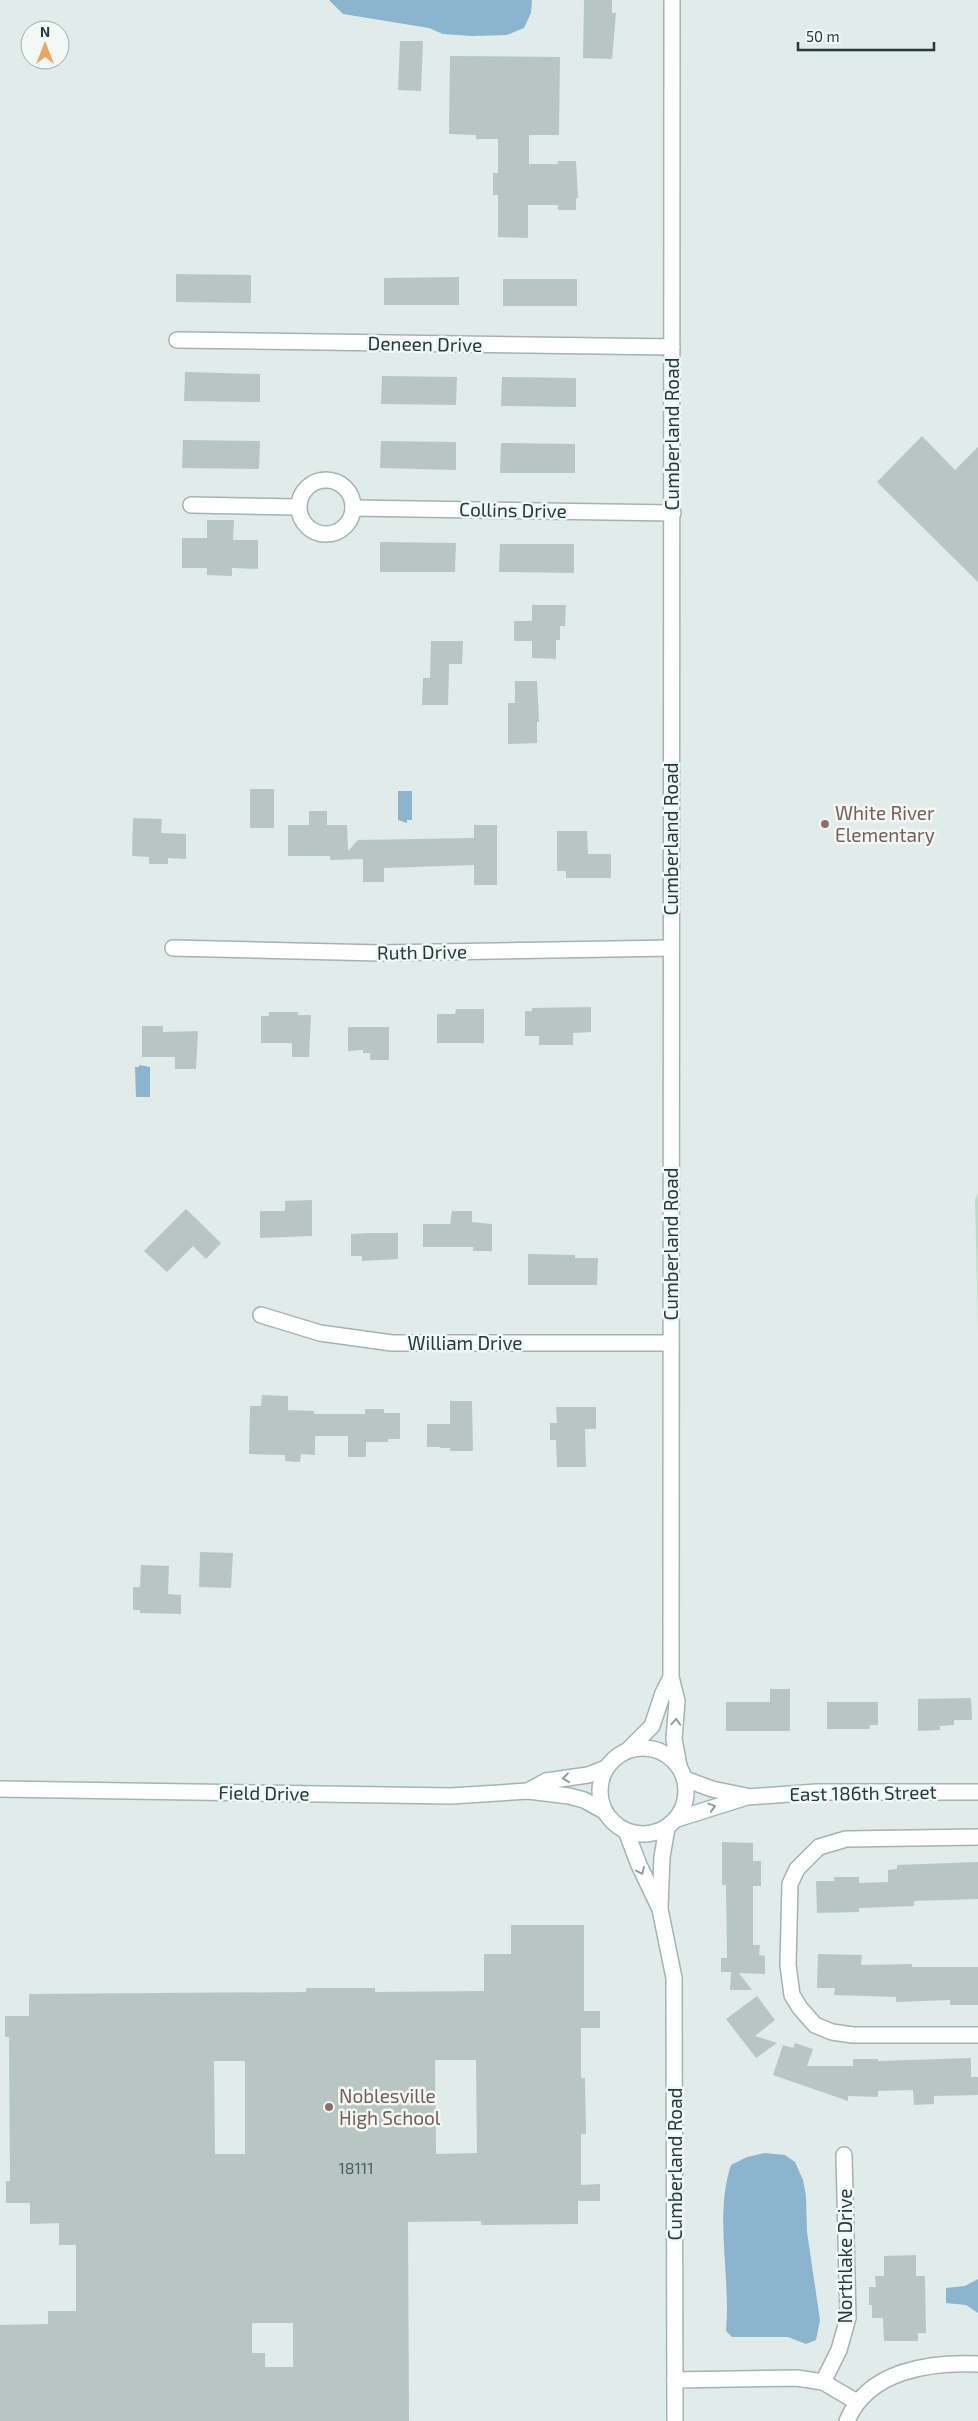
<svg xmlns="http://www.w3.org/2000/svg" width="978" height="2421" viewBox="0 0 978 2421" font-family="'Exo 2',sans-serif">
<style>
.green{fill:#bbdccc}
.water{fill:#8bb4ce}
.building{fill:#b7c6c3;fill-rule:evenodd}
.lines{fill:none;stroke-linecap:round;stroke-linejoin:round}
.street-casing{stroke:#a4b3b1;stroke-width:18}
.secondary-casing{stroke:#a0b6b4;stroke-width:18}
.street{stroke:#fff;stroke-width:15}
.secondary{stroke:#fff;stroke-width:15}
.oneway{stroke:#909d9c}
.education-dot{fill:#8d6e63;stroke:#f2f8f6;stroke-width:2}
.labels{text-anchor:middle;stroke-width:5;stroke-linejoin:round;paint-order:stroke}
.number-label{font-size:16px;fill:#475e5c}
.street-label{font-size:19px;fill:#223b3a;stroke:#f2f8f6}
.education-label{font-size:19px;fill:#785e54;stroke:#f2f8f6;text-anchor:start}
</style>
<rect width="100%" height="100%" fill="#e1ebe9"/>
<polygon class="green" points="978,1193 978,1331 975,1199"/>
<g class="water">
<polygon points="329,0 532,0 531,13 524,28 507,35 472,36 443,34 429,28 343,14"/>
<polygon points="398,791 412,791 412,820 407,820 407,823 398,820"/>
<polygon points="139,1065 150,1067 150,1097 136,1097 135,1067 139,1067"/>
<path d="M765,2153l20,2 10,7 8,18 3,16 1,36 13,88 -4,20 -10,4 -18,-7h-56l-6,-6c5,-54 -12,-115 5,-166l16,-8z"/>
<polygon points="978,2279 978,2313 966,2305 946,2303 946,2288 965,2286"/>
</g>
<g class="building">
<polygon points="584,0 612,0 612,13 616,13 612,59 583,58"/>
<polygon points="400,41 423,41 421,91 398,90"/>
<polygon points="450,56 560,57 559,135 529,135 529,164 558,164 558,161 576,161 578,198 576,198 576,210 558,210 558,205 528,205 528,238 498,237 498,195 493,195 493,173 498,173 498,139 476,139 476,135 449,134"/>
<polygon points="176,274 251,275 251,303 176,302"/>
<polygon points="459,277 459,305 384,305 384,278"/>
<rect x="503" y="279" width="74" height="27"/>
<polygon points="185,372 260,374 260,402 184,401"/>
<polygon points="382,376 457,377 456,405 381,404"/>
<polygon points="502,377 576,378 576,407 501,406"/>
<polygon points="922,436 955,470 978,447 978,582 877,482"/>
<polygon points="183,440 260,441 259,469 182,468"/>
<polygon points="381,441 456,442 456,470 380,468"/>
<polygon points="501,443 575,444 575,473 500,473"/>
<polygon points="207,520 234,520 233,540 258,540 258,569 232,568 232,576 207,575 207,568 182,568 182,538 207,538"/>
<polygon points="380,542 456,543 455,572 380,572"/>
<polygon points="500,544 574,544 574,573 499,572"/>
<polygon points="532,605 566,605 565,626 560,626 560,640 556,640 556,659 532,658 532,641 514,641 514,621 532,621"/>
<polygon points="431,641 463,641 462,664 449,664 448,705 422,705 423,678 430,678"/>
<polygon points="515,681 537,681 539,722 537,722 537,743 508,744 508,703 515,703"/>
<rect x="250" y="789" width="24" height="39"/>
<polygon points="309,811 327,811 327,825 347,825 348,851 358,840 474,838 474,825 497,825 497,885 474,885 474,865 384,868 384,882 363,882 363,859 330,860 330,856 288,856 288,825 309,825"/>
<polygon points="133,818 162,819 161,833 186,834 186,859 168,858 168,864 149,864 149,857 132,856"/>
<polygon points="557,831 587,831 588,854 611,854 611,878 566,878 566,871 557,871"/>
<polygon points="591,1007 591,1032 573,1033 573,1045 539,1045 539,1036 525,1036 525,1011 532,1011 532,1008"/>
<polygon points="456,1009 484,1009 484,1043 437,1043 437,1014 455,1014"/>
<polygon points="269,1012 298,1012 298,1015 311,1015 309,1057 292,1057 292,1043 261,1043 261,1016 269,1016"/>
<polygon points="142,1026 163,1026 163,1032 198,1031 196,1069 175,1069 175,1057 142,1057"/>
<polygon points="348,1027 389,1027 389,1060 370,1060 370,1053 363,1053 363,1050 348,1051"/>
<polygon points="312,1200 312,1236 260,1238 260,1211 285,1211 285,1201"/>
<polygon points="186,1209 221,1243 206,1259 193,1246 167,1272 144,1251"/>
<polygon points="452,1211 472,1211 472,1222 492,1224 492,1251 473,1251 473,1247 423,1247 423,1224 450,1224"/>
<polygon points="370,1233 398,1233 398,1259 362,1261 362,1256 351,1256 351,1234"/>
<polygon points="528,1254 575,1255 575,1258 598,1258 597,1285 528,1285"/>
<polygon points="262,1395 288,1396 288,1410 314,1411 314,1414 365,1414 365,1409 384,1409 384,1413 400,1413 400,1439 388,1439 388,1442 366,1442 366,1457 348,1457 348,1436 315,1436 315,1455 301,1454 300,1462 285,1461 285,1455 249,1454 250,1406 261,1406"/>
<polygon points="450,1401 472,1401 473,1451 450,1451 450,1448 440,1448 440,1447 427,1447 427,1424 450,1424"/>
<polygon points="556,1407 596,1407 596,1429 585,1429 586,1467 557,1467 556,1440 550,1440 550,1423 557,1423"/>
<polygon points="200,1552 233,1553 231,1588 199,1587"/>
<polygon points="141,1565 169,1566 168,1594 181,1595 181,1614 140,1613 140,1610 133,1610 133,1587 140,1587"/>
<polygon points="770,1689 790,1689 790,1731 726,1731 726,1702 770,1702"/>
<polygon points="971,1698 972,1720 954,1720 954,1725 940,1726 940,1730 918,1731 918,1699"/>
<polygon points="827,1702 878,1702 878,1725 870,1725 870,1729 827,1729"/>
<polygon points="722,1842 753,1843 753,1861 761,1861 761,1886 753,1886 753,1945 760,1945 759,1955 765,1956 765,1974 739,1973 752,1990 730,1990 731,1972 721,1972 721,1958 727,1958 726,1885 722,1885"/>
<polygon points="978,1862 978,1899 914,1901 914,1906 859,1908 859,1912 817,1913 816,1881 834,1881 834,1877 859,1877 859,1883 888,1882 888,1870 897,1869 897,1865"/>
<path d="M511,1925h73v86h16v17h-19v50h4l1,56h-5v51l19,-1v17h-22v23l-97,1v-4l-73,1 1,199h-409v-96l48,-1v-13h28v-66h-17v-22l-29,1v-21h-24v-22h4l-1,-144h-4v-21h24v-22l277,-2v-4h69v4l109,-1v-37h27zM435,2060h41l1,93 -41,1zM214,2061h31v93h-30zM252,2323h41v44h-28v-14h-13z"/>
<polygon points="818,1954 862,1955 861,1965 912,1964 912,1967 978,1967 978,2005 950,2005 950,2000 896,2002 896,1997 834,1995 835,1988 817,1988"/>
<polygon points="757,1996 775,2020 755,2036 777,2043 756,2058 726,2019"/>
<polygon points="795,2043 813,2049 807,2066 853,2066 853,2059 878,2059 878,2061 971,2058 971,2077 978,2077 978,2095 934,2096 934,2104 914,2105 913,2090 878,2091 878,2097 848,2096 848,2101 773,2075 783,2045 793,2048"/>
<polygon points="916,2255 916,2276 925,2276 926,2333 918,2333 918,2341 884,2341 883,2318 872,2318 872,2305 869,2305 869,2287 876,2287 875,2276 884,2276 884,2256"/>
</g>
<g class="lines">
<g class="street-casing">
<g id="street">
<polyline points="177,340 672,347"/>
<circle cx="326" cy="507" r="27"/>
<polyline points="191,505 298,507"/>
<polyline points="353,508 673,513"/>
<polyline points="173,948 380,953 671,948"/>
<polyline points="261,1315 320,1333 392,1343 671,1343"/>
<polyline points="978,1837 846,1839 819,1847 797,1869 790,1884 788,1965 792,1995 800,2008 815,2025 832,2032 853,2035 978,2035"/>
<polyline points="675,2380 797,2378 823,2382 857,2402"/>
<polyline points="823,2382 839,2350 848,2318 844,2155"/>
<path d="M847,2421c21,-51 83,-59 131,-57"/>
</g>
</g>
<g class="secondary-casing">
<g id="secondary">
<polyline points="672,0 671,1677 677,1701 674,1739 679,1766"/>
<circle cx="643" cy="1791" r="43"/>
<polyline points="628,1750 652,1726 663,1693 671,1677"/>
<polyline points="685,1779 712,1789 746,1796"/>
<polyline points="0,1789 451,1796 528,1791 569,1796 584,1800 604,1811"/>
<polyline points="528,1791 546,1781 588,1775 606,1768"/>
<polyline points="677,1819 747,1797 817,1792 978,1792"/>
<polyline points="626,1831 639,1865 660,1909 674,1978 675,2421"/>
<polyline points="660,1907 662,1857 667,1828"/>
</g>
</g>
<use href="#street" class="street"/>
<use href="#secondary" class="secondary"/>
</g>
<defs><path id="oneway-chevron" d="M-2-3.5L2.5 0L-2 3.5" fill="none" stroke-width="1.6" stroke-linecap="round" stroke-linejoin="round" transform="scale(1.25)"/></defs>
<g class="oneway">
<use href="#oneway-chevron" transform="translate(676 1722) rotate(-86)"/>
<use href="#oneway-chevron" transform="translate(566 1778) rotate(173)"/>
<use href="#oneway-chevron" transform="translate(712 1807) rotate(-17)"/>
<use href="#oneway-chevron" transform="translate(641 1871) rotate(65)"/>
</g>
<g class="education-dot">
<circle cx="825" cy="824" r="5"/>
<circle cx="329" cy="2107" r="5"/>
</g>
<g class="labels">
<g class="number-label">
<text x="356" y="2174">18111</text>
</g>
<g class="street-label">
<text transform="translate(425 344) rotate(1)" y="7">Deneen Drive</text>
<text transform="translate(672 434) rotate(-90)" y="7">Cumberland Road</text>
<text transform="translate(513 510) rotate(1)" y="7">Collins Drive</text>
<text transform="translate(671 839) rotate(-90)" y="7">Cumberland Road</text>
<text transform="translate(422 952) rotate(-1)" y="7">Ruth Drive</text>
<text transform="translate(671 1244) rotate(-90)" y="7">Cumberland Road</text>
<text x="465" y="1350">William Drive</text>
<text transform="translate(264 1793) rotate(1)" y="7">Field Drive</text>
<text transform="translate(863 1793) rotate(-1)" y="7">East 186th Street</text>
<text transform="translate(675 2164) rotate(-90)" y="7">Cumberland Road</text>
<text transform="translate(845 2256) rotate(-90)" y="7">Northlake Drive</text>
</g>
<g class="education-label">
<text x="835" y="820">White River<tspan x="835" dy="22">Elementary</tspan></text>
<text x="339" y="2103">Noblesville<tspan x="339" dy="22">High School</tspan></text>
</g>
</g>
<g transform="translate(45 45)"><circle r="24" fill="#f2f8f6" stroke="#9facab"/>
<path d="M0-4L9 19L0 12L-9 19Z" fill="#eca45e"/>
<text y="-8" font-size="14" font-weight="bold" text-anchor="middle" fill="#223b3a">N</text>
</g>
<path d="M798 42v8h136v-8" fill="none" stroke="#223b3a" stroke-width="2.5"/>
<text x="806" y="42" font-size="15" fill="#223b3a" stroke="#f2f8f6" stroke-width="4" paint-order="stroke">50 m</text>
</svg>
